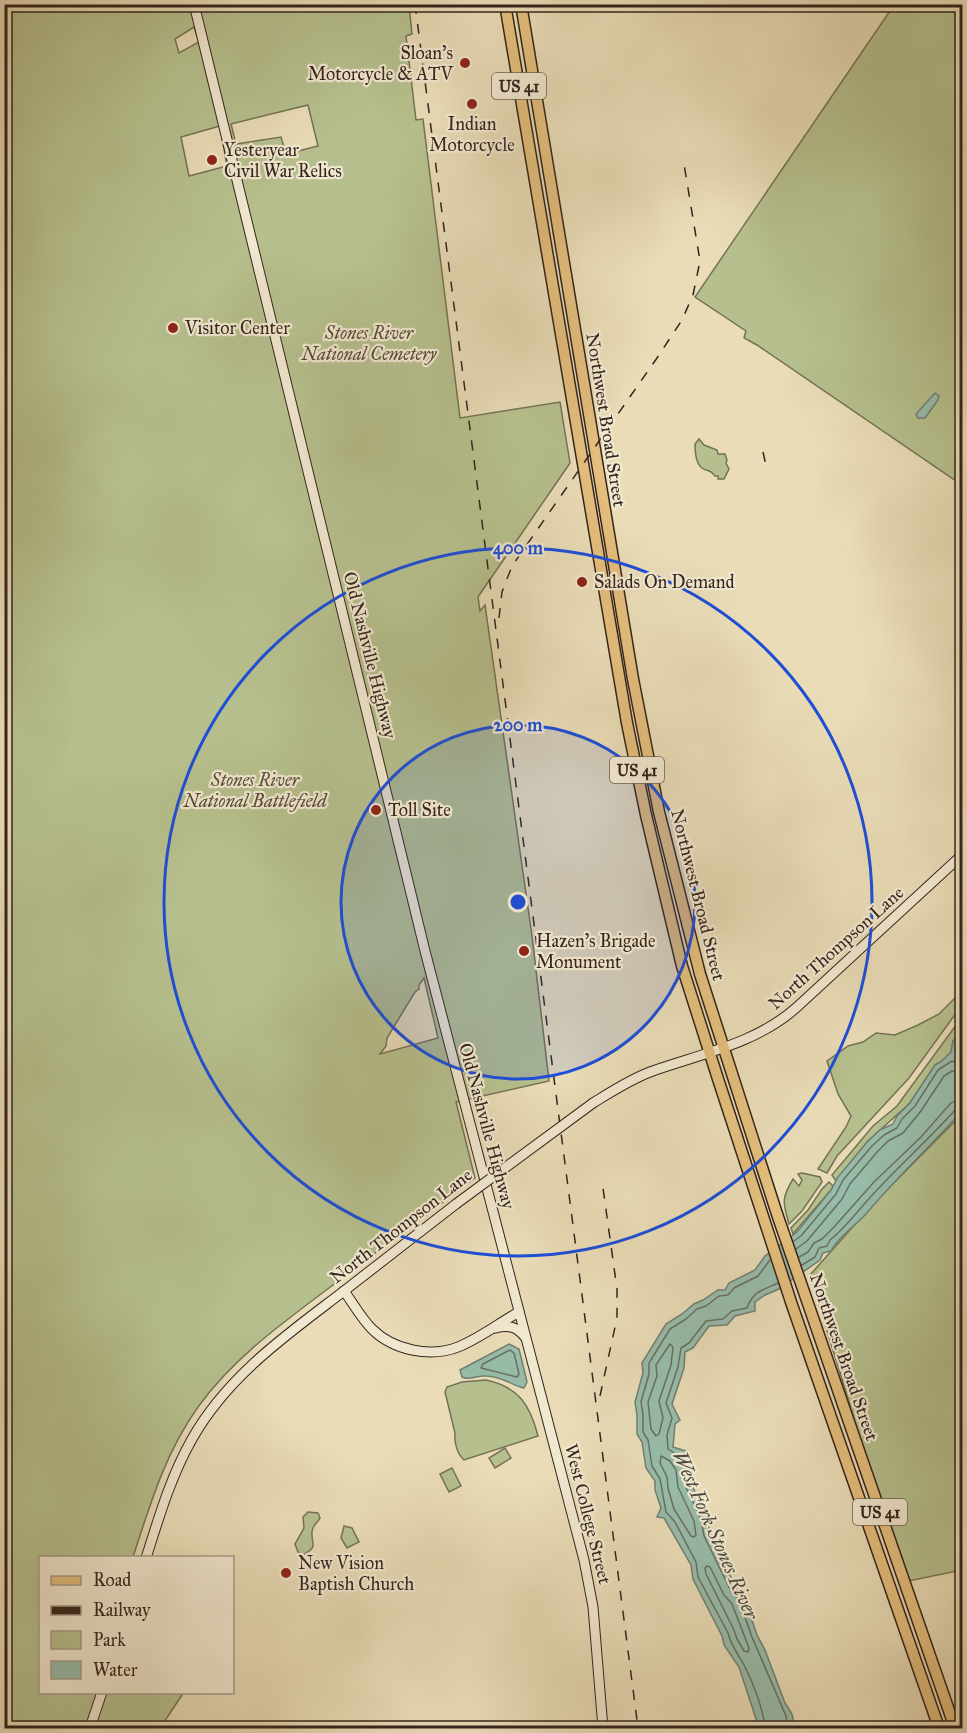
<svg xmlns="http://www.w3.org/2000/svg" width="967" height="1733" viewBox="0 0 967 1733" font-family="'IM FELL Great Primer',serif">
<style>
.green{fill:#b6c08e;stroke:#747256;stroke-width:1.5;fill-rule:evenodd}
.water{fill:#98bcaa;stroke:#707f72;stroke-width:1.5}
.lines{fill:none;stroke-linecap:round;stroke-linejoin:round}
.shore{stroke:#667064;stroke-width:1.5}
.secondary-casing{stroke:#33241d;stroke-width:11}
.primary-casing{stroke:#33241d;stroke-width:13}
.secondary{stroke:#f1e8d0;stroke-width:9}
.primary{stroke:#e4be7c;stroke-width:10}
.rail{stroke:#33241d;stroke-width:1.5;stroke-dasharray:10 10;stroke-linecap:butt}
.secondary-bridge-casing{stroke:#33241d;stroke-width:11;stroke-linecap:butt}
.secondary-bridge{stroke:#f1e8d0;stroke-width:9}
.ring{fill:none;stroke:#1d4ed8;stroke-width:3}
.poi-dot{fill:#8f2418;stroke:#f1e8d0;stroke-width:2}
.labels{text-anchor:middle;stroke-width:4.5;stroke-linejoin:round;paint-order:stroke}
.shield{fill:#f1e8d0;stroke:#6c5f53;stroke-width:1.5}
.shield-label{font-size:16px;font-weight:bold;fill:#33241d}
.poi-label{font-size:18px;fill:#33241d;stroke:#f1e8d0;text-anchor:start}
.park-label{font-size:18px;font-style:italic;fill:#544b39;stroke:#f1e8d0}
.street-label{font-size:18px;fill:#33241d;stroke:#f1e8d0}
.water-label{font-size:20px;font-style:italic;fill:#4c4a40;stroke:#f1e8d0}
.centre{fill:#1d4ed8;stroke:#f1e8d0;stroke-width:3}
.ring-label{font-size:18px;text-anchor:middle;font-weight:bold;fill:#1d4ed8;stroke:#f1e8d0;stroke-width:4.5;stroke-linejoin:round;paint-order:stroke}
</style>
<rect width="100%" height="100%" fill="#e9dcb7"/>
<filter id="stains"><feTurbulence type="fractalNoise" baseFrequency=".00333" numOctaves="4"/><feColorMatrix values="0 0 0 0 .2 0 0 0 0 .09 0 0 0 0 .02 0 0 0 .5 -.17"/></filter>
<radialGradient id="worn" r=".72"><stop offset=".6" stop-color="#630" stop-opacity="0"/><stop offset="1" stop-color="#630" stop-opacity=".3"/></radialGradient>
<g class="green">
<path d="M188,4l1,3 12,-3 208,1 3,29 -6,2 10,84 7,-1 37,299 100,-16 10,61 -92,134 2,14 5,-6 47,331 17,145 -93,21 19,76c-47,36 -95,71 -142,107 -49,37 -99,72 -135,122 -33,46 -48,98 -65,150l-93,1v134l140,1 2,2 -22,33h-155v-1723zM194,27l5,15 -20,11 -4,-14zM308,105l10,41 -32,8 -5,-17 -45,7 -5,-20zM220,126l7,40 -38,10 -8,-39zM424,978l14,60 -58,16 6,-8 1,-8 28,-46 4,-3v-4z"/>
<polygon points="894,5 962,5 962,485 757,345 744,338 746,331 695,297"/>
<path d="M699,439l5,6 13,5 1,4h7l2,6 -1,3 3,6 -5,10h-6v-3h-3c-6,-8 -8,-4 -13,-8 -7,-5 -7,-18 -7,-24z"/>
<polygon points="962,991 962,1005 909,1078 837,1156 827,1173 818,1169 846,1127 851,1116 838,1094 827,1061 848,1046 863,1042 876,1033 895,1035 918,1025 939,1014"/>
<polygon points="962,1017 962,1032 953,1041 951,1052 942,1061 935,1065 910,1103 868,1141 836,1181 832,1175 873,1126 897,1106"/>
<polygon points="962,1114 962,1570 904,1582 810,1275 874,1203"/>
<path d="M802,1173l18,4 2,5 -20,29 -13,13c-6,-21 -8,-25 4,-45l6,7 3,-6 -4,-6z"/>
<polygon points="829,1182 833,1186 831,1190 793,1234 791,1228 808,1210 822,1189"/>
<path d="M486,1380c33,7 44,25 52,56l-74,24c-7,-6 -10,-18 -9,-27l-10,-41 2,-5 15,-5z"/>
<polygon points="505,1448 511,1458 495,1468 489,1458"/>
<polygon points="452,1468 461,1486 449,1492 440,1474"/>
<path d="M308,1512l10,1 2,5c-3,5 -8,8 -8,14 -1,13 7,14 -9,23l-5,-3 -3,-8 9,-16 -1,-11z"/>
<polygon points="344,1526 352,1528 359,1542 347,1548 341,1538"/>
</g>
<g class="water">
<polygon points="935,393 939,396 938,400 925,418 918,418 916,414"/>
<path d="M962,1032v21l-3,6h3v52c-31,35 -66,67 -96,103 -11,12 -28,23 -35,37l-8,2 -3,7 -41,29 -14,6 -10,7v9l-20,5 -8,9 -18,1 -16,22 -8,4 -1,16 -12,36 8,16 -5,4 -2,23 13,4 -2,8 6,4 1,20 16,35 3,15 26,55 8,9 13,38 8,15 20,53 7,11 3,14h-36l-20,-61 -15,-22 -2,-9 -29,-57 -2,-14 -27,-47 -7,-1 4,-9 -6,-18v-9l-9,-13 -4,-26 -5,-8v-19l-2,-13 8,-29 -1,-10 24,-39 16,-10 12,-10 9,-4 15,-10h7l4,-7 26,-13 10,-14 32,-24 34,-42 7,-13 30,-36 12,-11 13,-6 4,-8 13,-13 25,-38 7,-4 9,-9 2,-11z"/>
<path d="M509,1344l10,5 8,33 -3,6c-13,-3 -22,-12 -38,-12 -9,-1 -17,5 -24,1l-2,-7z"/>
</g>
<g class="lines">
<g class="shore">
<polyline points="794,1241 801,1236 836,1194 843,1180 872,1146 884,1135 897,1128 902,1119 915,1106 938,1070 952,1061 962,1065"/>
<polyline points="796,1249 807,1241 842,1199 850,1184 878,1151 888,1141 903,1133 921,1111 944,1076 952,1071 962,1073"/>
<polyline points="799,1257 808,1252 814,1243 822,1239 834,1227 874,1182 921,1137 950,1104 956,1100 962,1099"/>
<path d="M802,1265l13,-8 4,-9 8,-2 3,-6c19,-15 31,-34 48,-51 25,-27 53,-52 78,-80l6,-2"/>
<path d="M778,1283c-15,7 -25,8 -31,25l-15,3 -9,8 -17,2 -17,22 -8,5 -3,19 -12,36 6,15 -5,17 1,14 9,6 2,7 5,5 1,18 16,34 3,17 27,55 8,9 13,37 34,79 2,12"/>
<polygon points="670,1344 673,1347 671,1365 659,1401 663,1418 659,1434 656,1436 651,1429 648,1402 657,1376 656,1365"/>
<polygon points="510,1350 514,1353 519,1374 517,1377 481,1368 483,1364"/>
<polygon points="661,1456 670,1461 676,1470 678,1487 694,1521 696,1535 694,1537 691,1536 674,1509 668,1488 667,1477 660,1463"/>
<polygon points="707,1566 710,1567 724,1595 732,1604 749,1648 748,1652 744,1651 737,1639 734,1630 706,1574 705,1568"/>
<path d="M765,1728c-2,-20 -12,-46 -22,-65 -6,-10 -12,-18 -15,-30l-30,-56 -2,-15 -21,-40 -9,-10 -6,-33 -8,-13 -4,-26 -5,-8v-18l-2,-12 8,-28v-11l21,-34 16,-10 11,-10 9,-3 13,-10 9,-1 6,-7 24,-12 12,-16"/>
</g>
<g class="secondary-casing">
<g id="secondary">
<polyline points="194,4 425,951 584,1560 593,1607 603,1728"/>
<path d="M593,1103c18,-11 36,-23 57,-31 50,-18 106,-28 147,-65l165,-152"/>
<path d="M344,1291c9,12 17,27 28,38 21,21 58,29 86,18 22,-9 41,-24 61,-35"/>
<path d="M495,1328c14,-3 21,-2 30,9"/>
<path d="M146,1558c13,-41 25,-82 46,-119 36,-64 96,-105 152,-148 37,-29 75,-58 112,-87"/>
<polyline points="90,1728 102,1692"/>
</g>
</g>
<g class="primary-casing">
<g id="primary">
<polyline points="505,4 627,723 646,815 682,966 718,1079 792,1305 939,1728"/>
<polyline points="521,4 633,679 659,812 700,974 777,1214 955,1728"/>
</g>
</g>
<use href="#secondary" class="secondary"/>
<use href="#primary" class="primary"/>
<g class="rail">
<polyline points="415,4 638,1728"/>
<polyline points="763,452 767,470"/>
<polyline points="499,618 502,592 512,566 657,358 682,320 693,295 700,261 683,158"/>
<polyline points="600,1396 617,1318 617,1289 602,1181"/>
</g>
<g class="secondary-bridge-casing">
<polyline id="secondary-bridge" points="456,1204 593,1103"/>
</g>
<use href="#secondary-bridge" class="secondary-bridge"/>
</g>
<circle cx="518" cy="902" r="177" fill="#1d4ed8" fill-opacity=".12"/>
<g class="ring">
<circle cx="518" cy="902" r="177"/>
<circle cx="518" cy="902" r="354"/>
</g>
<g class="poi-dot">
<circle cx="465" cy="63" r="6"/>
<circle cx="472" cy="104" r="6"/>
<circle cx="212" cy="160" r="6"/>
<circle cx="173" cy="328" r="6"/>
<circle cx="582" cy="582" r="6"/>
<circle cx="376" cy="810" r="6"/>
<circle cx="524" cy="951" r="6"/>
<circle cx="286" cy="1573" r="6"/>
</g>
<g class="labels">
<g class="shield">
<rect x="492" y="73" width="54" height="26" rx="4.5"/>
<rect x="610" y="757" width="54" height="26" rx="4.5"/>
<rect x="853" y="1499" width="54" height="26" rx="4.5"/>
</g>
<g class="shield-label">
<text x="519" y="92">US 41</text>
<text x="637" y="776">US 41</text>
<text x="880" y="1518">US 41</text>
</g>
<g class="poi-label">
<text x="453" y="59" text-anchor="end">Sloan's<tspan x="453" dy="21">Motorcycle &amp; ATV</tspan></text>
<text x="472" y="130" text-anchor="middle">Indian<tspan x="472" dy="21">Motorcycle</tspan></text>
<text x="224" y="156">Yesteryear<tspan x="224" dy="21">Civil War Relics</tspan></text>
<text x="185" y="334">Visitor Center</text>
<text x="594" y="588">Salads On Demand</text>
<text x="388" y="816">Toll Site</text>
<text x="536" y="947">Hazen's Brigade<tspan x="536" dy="21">Monument</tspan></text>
<text x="298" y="1569">New Vision<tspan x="298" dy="21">Baptish Church</tspan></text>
</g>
<g class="park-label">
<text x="369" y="339">Stones River<tspan x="369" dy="21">National Cemetery</tspan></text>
<text x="255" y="786">Stones River<tspan x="255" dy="21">National Battlefield</tspan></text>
</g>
<g class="street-label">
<text transform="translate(606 420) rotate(81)" y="6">Northwest Broad Street</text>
<text transform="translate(370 655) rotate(76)" y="6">Old Nashville Highway</text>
<text transform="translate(698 895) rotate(76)" y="6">Northwest Broad Street</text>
<text transform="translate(836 948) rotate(-42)" y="6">North Thompson Lane</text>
<text transform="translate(487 1126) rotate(75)" y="6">Old Nashville Highway</text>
<text transform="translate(401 1226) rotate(-38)" y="6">North Thompson Lane</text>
<text transform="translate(844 1357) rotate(71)" y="6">Northwest Broad Street</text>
<text transform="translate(588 1514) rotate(76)" y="6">West College Street</text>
</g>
<g class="water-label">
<text transform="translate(716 1535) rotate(66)" y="7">West Fork Stones River</text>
</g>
</g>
<circle cx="518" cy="902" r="9" class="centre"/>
<g class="ring-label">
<text x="518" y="554">400 m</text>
<text x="518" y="731">200 m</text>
</g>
<rect width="967" height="1733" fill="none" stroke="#e9dcb7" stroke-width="24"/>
<rect x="6" y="6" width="955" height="1721" fill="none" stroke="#33241d" stroke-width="3"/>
<rect x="12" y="12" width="943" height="1709" fill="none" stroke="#33241d" stroke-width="1.5"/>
<rect x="39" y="1556" width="195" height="138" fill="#f1e8d0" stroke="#a59a88" stroke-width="1.5"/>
<rect x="51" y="1576" width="30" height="9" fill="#e4be7c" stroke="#a59a88" stroke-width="1.5"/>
<text x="93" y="1586" font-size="18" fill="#33241d">Road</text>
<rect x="51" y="1606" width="30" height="9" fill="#33241d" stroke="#a59a88" stroke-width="1.5"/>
<text x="93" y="1616" font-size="18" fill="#33241d">Railway</text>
<rect x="51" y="1631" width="30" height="18" fill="#b6c08e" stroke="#a59a88" stroke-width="1.5"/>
<text x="93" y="1646" font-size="18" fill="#33241d">Park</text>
<rect x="51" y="1661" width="30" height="18" fill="#98bcaa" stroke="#a59a88" stroke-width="1.5"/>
<text x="93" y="1676" font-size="18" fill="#33241d">Water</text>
<rect width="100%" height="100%" filter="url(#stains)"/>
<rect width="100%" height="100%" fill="url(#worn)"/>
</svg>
